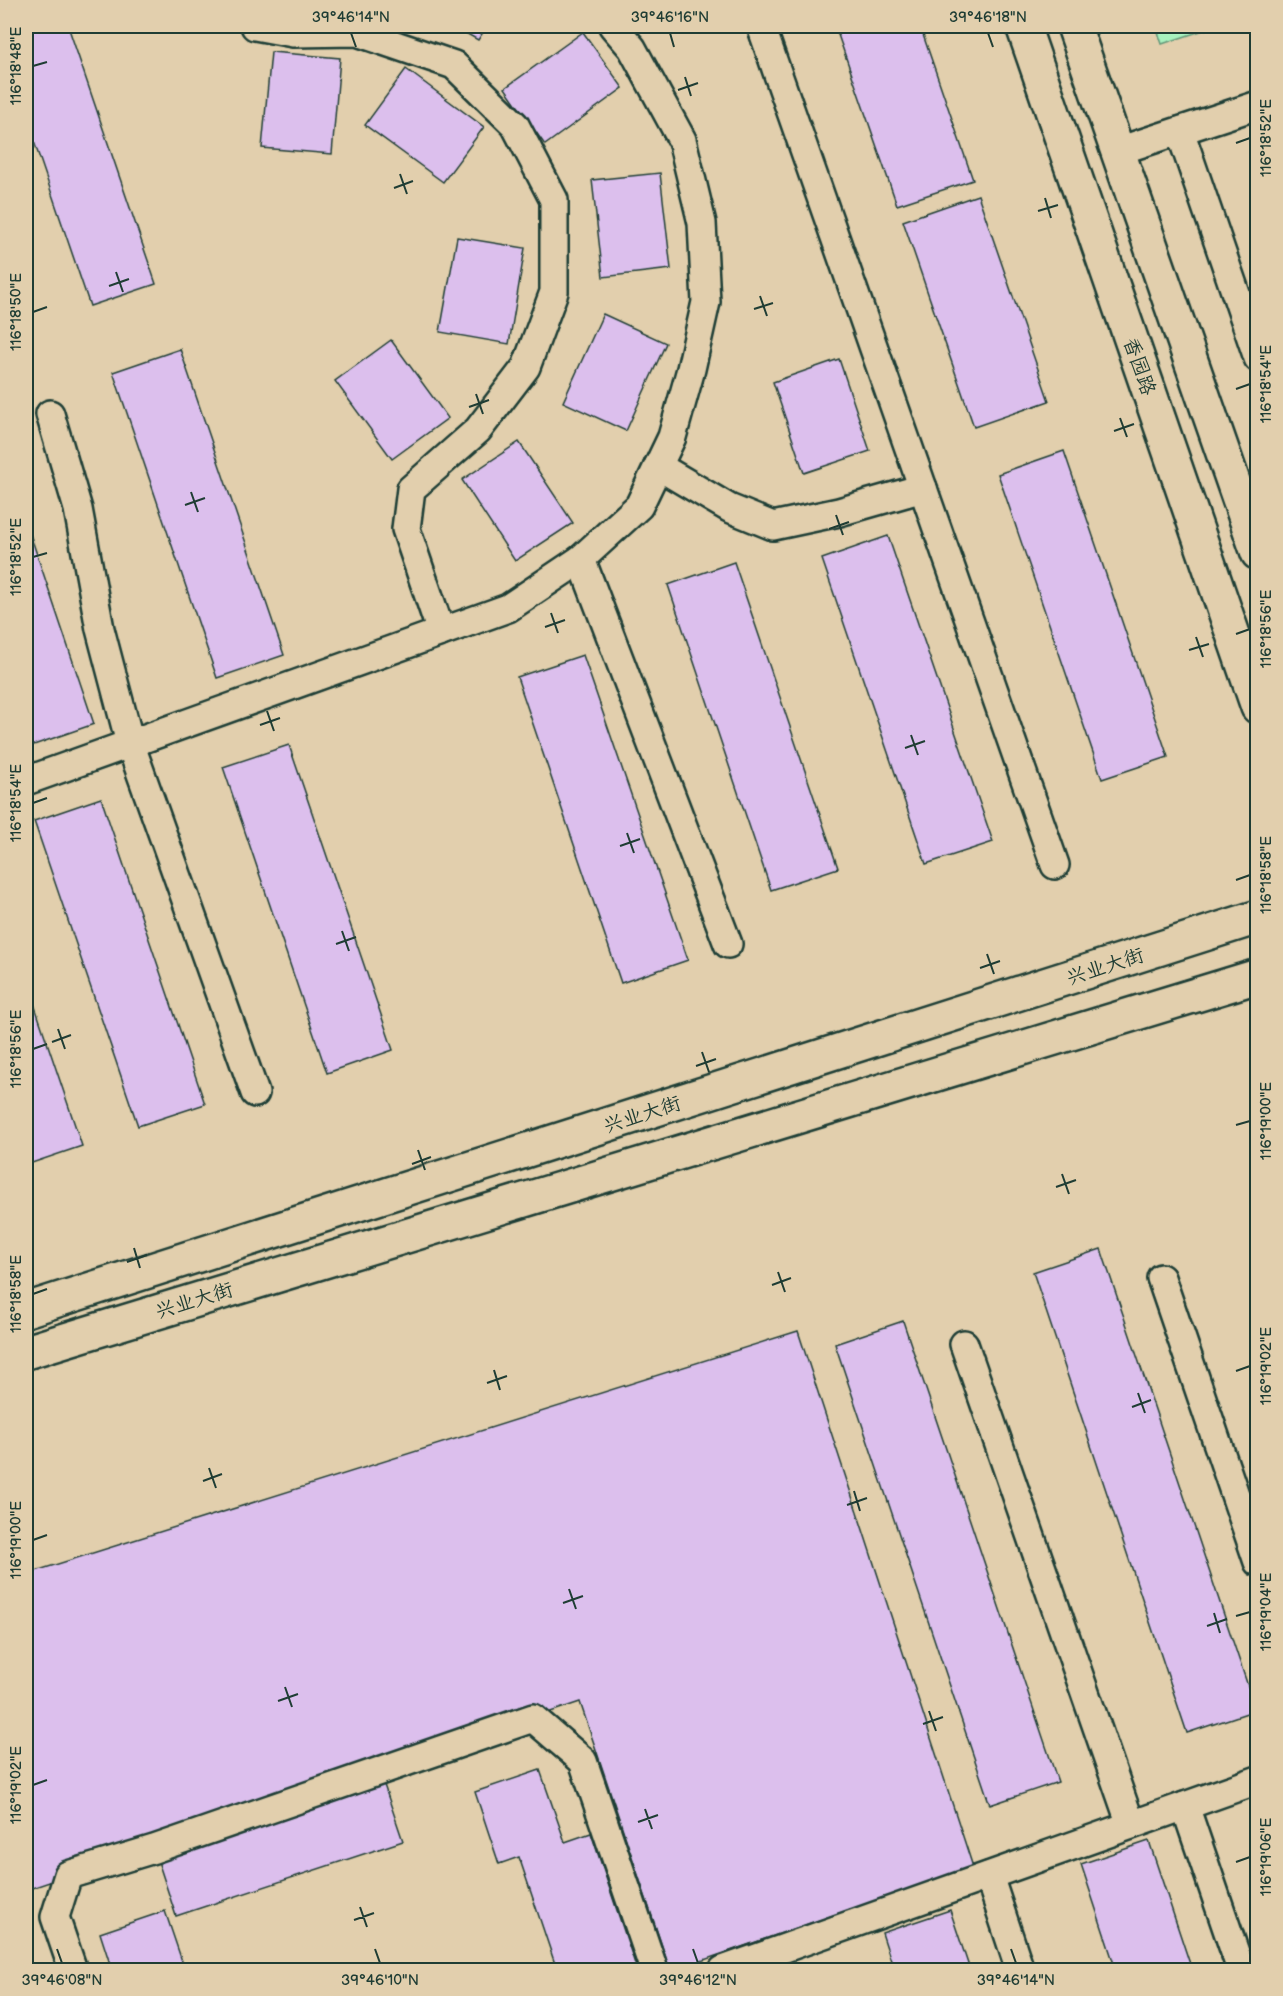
<svg xmlns="http://www.w3.org/2000/svg" width="1283" height="1996" viewBox="0 0 1283 1996" font-family="'Balsamiq Sans','LXGW WenKai TC',sans-serif">
<style>
.green{fill:#a8f1be;stroke:#649779;stroke-width:1.5}
.building{fill:#dcbfed;stroke:#1f3d34;stroke-width:1.5}
.lines{fill:none;stroke-linecap:round;stroke-linejoin:round}
.street-casing{stroke:#1f3d34;stroke-width:32}
.secondary-casing{stroke:#1f3d34;stroke-width:38}
.street{stroke:#e2cfad;stroke-width:27}
.secondary{stroke:#e2cfad;stroke-width:33}
.ticks{fill:none;stroke:#1f3d34;stroke-width:2}
.labels{text-anchor:middle;stroke-width:5;stroke-linejoin:round;paint-order:stroke}
.street-label{font-size:20px;fill:#1f3d34;stroke:#e2cfad}
.neatline{fill:none;stroke:#1f3d34;stroke-width:2}
.ticks-label{font-size:15px;text-anchor:middle;fill:#1f3d34}
</style>
<rect width="100%" height="100%" fill="#e2cfad"/>
<filter id="ink" filterUnits="userSpaceOnUse"><feTurbulence type="fractalNoise" baseFrequency=".0167" numOctaves="2"/><feDisplacementMap in="SourceGraphic" scale="12" xChannelSelector="R" yChannelSelector="G"/><feConvolveMatrix kernelMatrix="1 2 1 2 8 2 1 2 1" color-interpolation-filters="sRGB"/></filter>
<g filter="url(#ink)">
<polygon class="green" points="1156,26 1216,26 1162,44"/>
<g class="building">
<polygon points="26,26 68,26 156,284 90,306 26,118"/>
<polygon points="453,26 487,26 478,40"/>
<polygon points="835,26 920,26 973,180 897,205"/>
<polygon points="583,32 623,88 545,145 505,88"/>
<polygon points="271,52 340,58 332,154 262,148"/>
<polygon points="406,69 484,127 443,182 365,125"/>
<polygon points="660,173 671,269 603,277 592,180"/>
<polygon points="978,195 1049,401 974,427 903,221"/>
<polygon points="457,237 525,248 509,344 440,332"/>
<polygon points="603,314 666,343 626,431 563,402"/>
<polygon points="391,340 448,418 392,459 335,381"/>
<polygon points="180,349 284,655 217,678 113,372"/>
<polygon points="839,359 870,451 804,473 773,382"/>
<polygon points="519,442 573,523 515,561 462,480"/>
<polygon points="1064,451 1168,757 1102,779 998,474"/>
<polygon points="26,522 94,724 28,747 26,740"/>
<polygon points="888,536 993,842 926,864 822,559"/>
<polygon points="734,562 838,868 771,890 668,585"/>
<polygon points="583,655 688,960 621,983 517,677"/>
<polygon points="289,745 393,1050 327,1073 223,767"/>
<polygon points="101,798 205,1104 138,1126 34,821"/>
<polygon points="26,980 82,1146 26,1165"/>
<polygon points="1101,1249 1256,1710 1187,1733 1033,1272"/>
<polygon points="903,1321 1058,1782 990,1805 835,1344"/>
<polygon points="798,1331 973,1867 675,1970 670,1970 580,1702 26,1890 26,1574"/>
<polygon points="540,1770 565,1842 591,1833 637,1970 557,1970 519,1857 499,1864 475,1792"/>
<polygon points="380,1773 403,1841 176,1916 154,1849"/>
<polygon points="1149,1841 1192,1970 1116,1970 1081,1864"/>
<polygon points="950,1910 970,1970 894,1970 882,1933"/>
<polygon points="165,1911 185,1970 112,1970 100,1933"/>
</g>
<g class="lines">
<g class="street-casing">
<g id="street">
<polyline points="255,26 293,33 357,32 454,65 515,125 554,200 554,292 526,367 478,430 411,489 406,529 441,632"/>
<polyline points="761,26 1055,865"/>
<polyline points="1180,131 1258,358"/>
<polyline points="1118,151 1258,105"/>
<polyline points="50,414 78,509 100,629 130,743 255,1093"/>
<polyline points="658,466 729,508 773,526 839,512 923,488"/>
<polyline points="581,559 728,944"/>
<polyline points="26,781 508,608 581,559 639,506 672,437 691,369 706,302 702,223 682,140 632,48 613,26"/>
<polyline points="1161,1278 1258,1562"/>
<polyline points="964,1344 1131,1825"/>
<polyline points="1185,1806 1241,1970"/>
<polyline points="989,1876 1020,1970"/>
<polyline points="73,1970 55,1917 68,1875 154,1849 533,1718 583,1761 654,1970"/>
<polyline points="723,1970 1258,1780"/>
</g>
</g>
<g class="secondary-casing">
<g id="secondary">
<polyline points="1023,26 1258,707"/>
<polyline points="1074,26 1258,553"/>
<polyline points="26,1310 1258,917"/>
<polyline points="26,1352 1258,976"/>
</g>
</g>
<use href="#street" class="street"/>
<use href="#secondary" class="secondary"/>
</g>
</g>
<path class="ticks" d="M351,33l5,14M670,33l4,14M988,33l5,14M33,66l14,-4M685,77l6,19M678,90l20,-7M1236,143l14,-5M400,174l7,20M394,188l19,-7M1045,198l6,20M1038,211l20,-6M116,272l7,20M109,286l20,-7M760,296l7,20M754,309l19,-6M33,312l14,-5M1236,389l14,-5M476,394l7,20M469,407l20,-7M1120,418l7,19M1114,431l20,-7M191,492l7,20M185,505l20,-7M836,515l7,20M829,529l20,-7M33,557l14,-4M551,613l7,20M545,627l20,-7M1236,634l14,-5M1196,637l7,20M1189,650l20,-6M267,711l7,20M260,725l20,-7M911,735l7,20M905,748l20,-7M33,803l14,-5M627,833l7,20M620,846l20,-7M1236,880l14,-5M342,931l7,20M336,944l20,-7M987,954l7,20M980,968l20,-7M58,1029l7,20M52,1042l19,-7M33,1049l14,-5M702,1052l7,20M696,1066l20,-7M1236,1125l14,-4M418,1150l7,20M412,1164l19,-7M1062,1174l7,20M1056,1187l20,-7M134,1248l6,20M127,1262l20,-7M778,1272l7,20M772,1285l19,-7M33,1294l14,-5M494,1370l6,20M1236,1371l14,-5M487,1383l20,-7M1138,1393l7,20M1132,1407l19,-7M209,1468l7,20M203,1481l19,-7M854,1491l6,20M847,1505l20,-7M33,1540l14,-5M569,1589l7,20M563,1603l20,-7M1214,1613l6,20M1236,1616l14,-4M1207,1626l20,-7M285,1687l7,20M278,1701l20,-7M929,1711l7,20M923,1724l20,-7M33,1785l14,-5M645,1809l7,20M638,1822l20,-7M1236,1862l14,-5M360,1907l7,20M354,1920l20,-7M57,1949l5,14M375,1949l5,14M693,1949l5,14M1011,1949l5,14"/>
<g class="labels">
<g class="street-label">
<text transform="translate(1140 366) rotate(71)" y="7">香园路</text>
<text transform="translate(1105 966) rotate(-18)" y="7">兴业大街</text>
<text transform="translate(642 1114) rotate(-18)" y="7">兴业大街</text>
<text transform="translate(194 1300) rotate(-17)" y="7">兴业大街</text>
</g>
</g>
<rect width="1283" height="1996" fill="none" stroke="#e2cfad" stroke-width="66"/>
<rect x="33" y="33" width="1217" height="1930" class="neatline"/>
<g class="ticks-label">
<text x="351" y="22">39°46'14"N</text>
<text x="670" y="22">39°46'16"N</text>
<text x="988" y="22">39°46'18"N</text>
<text transform="translate(16 66) rotate(-90)" y="5">116°18'48"E</text>
<text transform="translate(1266 138) rotate(-90)" y="5">116°18'52"E</text>
<text transform="translate(16 312) rotate(-90)" y="5">116°18'50"E</text>
<text transform="translate(1266 384) rotate(-90)" y="5">116°18'54"E</text>
<text transform="translate(16 557) rotate(-90)" y="5">116°18'52"E</text>
<text transform="translate(1266 629) rotate(-90)" y="5">116°18'56"E</text>
<text transform="translate(16 803) rotate(-90)" y="5">116°18'54"E</text>
<text transform="translate(1266 875) rotate(-90)" y="5">116°18'58"E</text>
<text transform="translate(16 1049) rotate(-90)" y="5">116°18'56"E</text>
<text transform="translate(1266 1121) rotate(-90)" y="5">116°19'00"E</text>
<text transform="translate(16 1294) rotate(-90)" y="5">116°18'58"E</text>
<text transform="translate(1266 1366) rotate(-90)" y="5">116°19'02"E</text>
<text transform="translate(16 1540) rotate(-90)" y="5">116°19'00"E</text>
<text transform="translate(1266 1612) rotate(-90)" y="5">116°19'04"E</text>
<text transform="translate(16 1785) rotate(-90)" y="5">116°19'02"E</text>
<text transform="translate(1266 1857) rotate(-90)" y="5">116°19'06"E</text>
<text x="62" y="1985">39°46'08"N</text>
<text x="380" y="1985">39°46'10"N</text>
<text x="698" y="1985">39°46'12"N</text>
<text x="1016" y="1985">39°46'14"N</text>
</g>
</svg>
